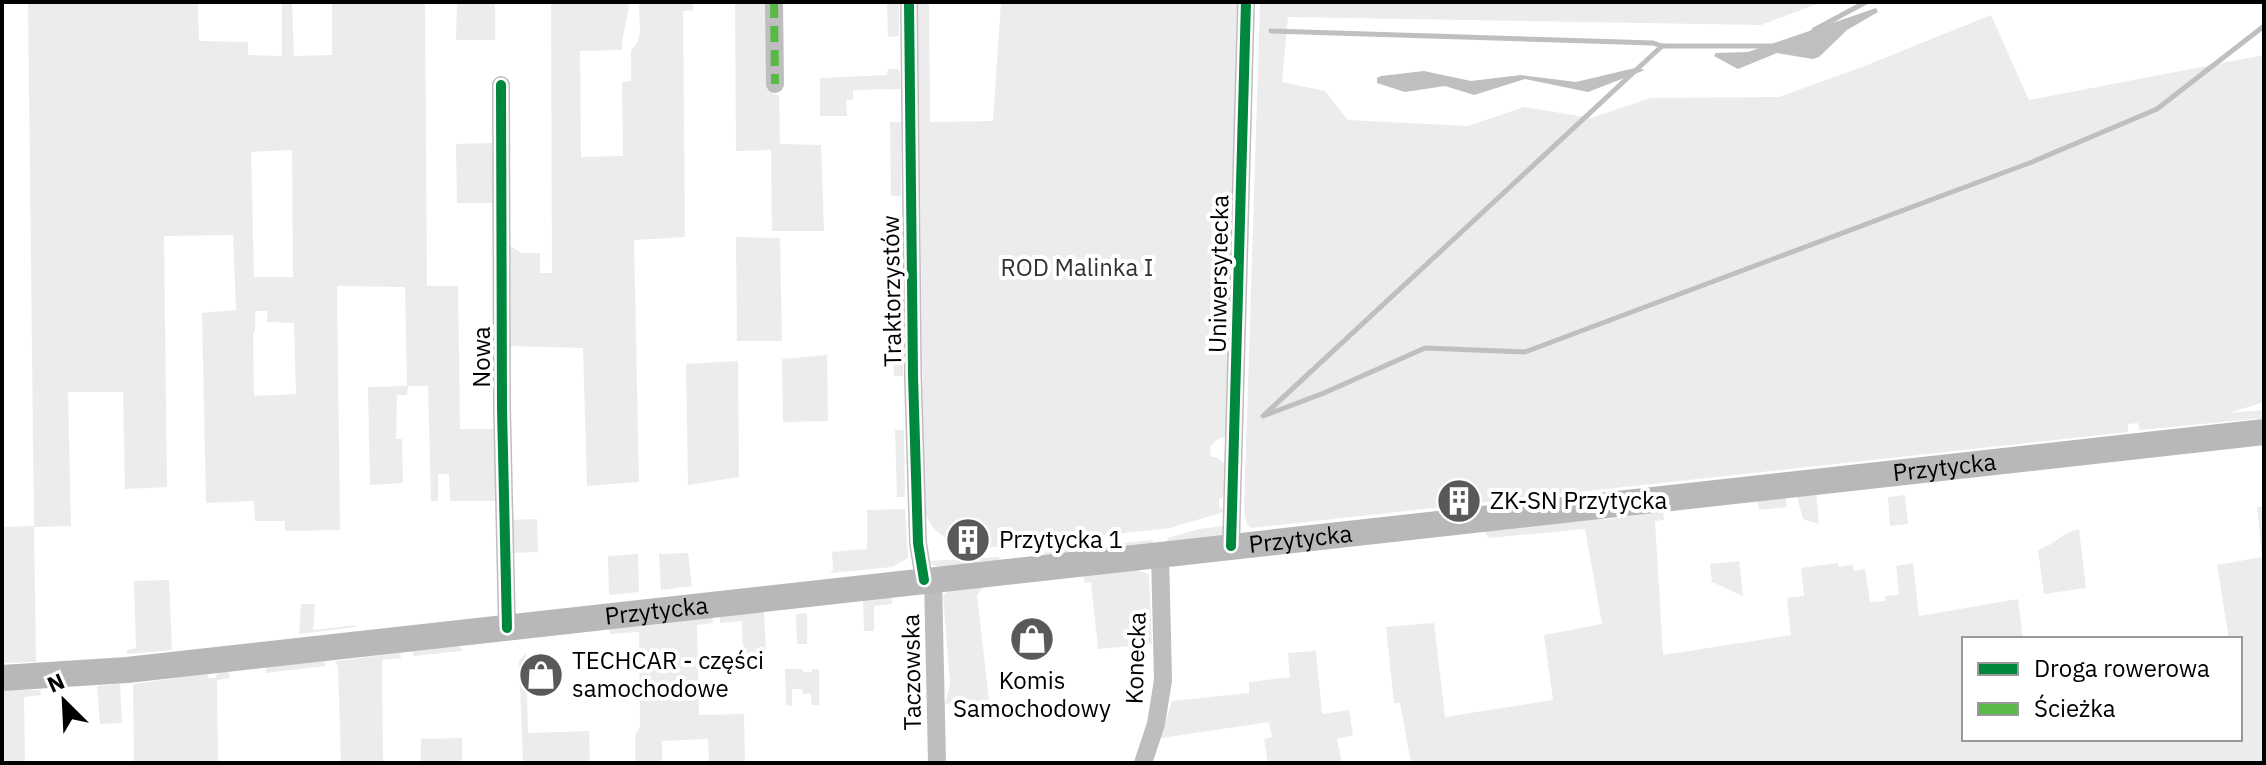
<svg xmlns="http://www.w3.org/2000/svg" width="2266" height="765" viewBox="0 0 2266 765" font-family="'IBM Plex Sans',sans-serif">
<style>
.green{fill:#ececec;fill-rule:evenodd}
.water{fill:#bfbfbf}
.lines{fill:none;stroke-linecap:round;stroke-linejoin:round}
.stream{stroke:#bfbfbf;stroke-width:5}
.minor{stroke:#bebebe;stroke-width:18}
.secondary{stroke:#b8b8b8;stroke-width:26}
.quiet{stroke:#58b947;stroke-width:8;stroke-dasharray:16 8;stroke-linecap:butt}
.cycleway-casing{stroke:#fff;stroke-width:15}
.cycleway{stroke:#00873e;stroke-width:10}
.labels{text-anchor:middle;stroke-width:8;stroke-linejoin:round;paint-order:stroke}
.park-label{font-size:24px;fill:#333;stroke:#fff}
.street-label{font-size:24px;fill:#000;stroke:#fff}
.poi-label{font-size:24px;fill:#000;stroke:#fff;text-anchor:start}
</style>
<rect width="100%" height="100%" fill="#fff"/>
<g class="green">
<path d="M28,2h170l1,39 49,1v13l34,1v-54h10l2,54 38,-1v-53h93l2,284h31l2,143h37l2,72h-49l-1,-27h-11v27h-7l-3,-115h-20l-1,9h-10l-1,44h6l1,44 -33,2 -2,-98 39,-1 -2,-99 -68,-1 3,244 -55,1v-10h-30l-1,-20 -48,2 -4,-190 34,-3 -3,-75 -69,1 3,251 -42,2 -2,-97h-55l3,134 -37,1 2,135 -34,1v-136l32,-1zM292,150l1,127h-39l-3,-125zM255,311h12v11l27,1 2,71 -42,2 -1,-63 2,-1z"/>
<polygon points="457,2 495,2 495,40 456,40"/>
<path d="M551,2h78c-1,17 -7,31 -7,48l-42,1 1,106 42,-1 -1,-74 9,-1v-30l7,-10 2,-10 -1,-29h54v8l-10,1 2,226 -51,3 5,242 -52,4 -4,-138 -76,-2 3,-100 12,7h18v20h12z"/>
<polygon points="735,2 768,2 772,94 779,95 780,144 821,145 824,231 772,231 771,150 736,151"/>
<polygon points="887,2 899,2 899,36 888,37"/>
<path d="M918,2h11l1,120 63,-1 8,-119h236l-11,434 -10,4 -6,7 1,10h5l8,6 1,33 -6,3v8l6,4c-17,7 -36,10 -54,17l-195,21 -2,-16 -13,1 1,14 -8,1v-8c-16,-5 -24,-15 -30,-30z"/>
<polygon points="1260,2 1822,2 1761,25 1288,17 1282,82 1325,91 1348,120 1468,126 1524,107 1591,118 1651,98 1779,97 1862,67 1991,15 2029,100 2264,55 2264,402 2229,413 2264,410 2264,418 2139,430 2138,423 2128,424 2128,432 1251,528 1248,526 1244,512"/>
<polygon points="888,69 899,69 901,89 853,90 853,100 846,100 847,116 820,116 820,78 887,75"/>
<polygon points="890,122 901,122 901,196 891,196"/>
<polygon points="492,143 496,203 457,203 456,144"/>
<polygon points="736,237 780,238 782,341 737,341"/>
<polygon points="892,293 903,293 903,376 894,376"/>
<polygon points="827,355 828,421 783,422 782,359"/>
<polygon points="738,361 739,477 688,485 686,364"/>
<polygon points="895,430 904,430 905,497 897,497"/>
<polygon points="1816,491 1819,524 1803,519 1796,493"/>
<polygon points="1785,494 1787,507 1759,510 1757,497"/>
<polygon points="1905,495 1908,524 1890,526 1888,497"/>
<polygon points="2257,507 2264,507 2264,763 1411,763 1400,703 1394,703 1386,627 1434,623 1445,717 1553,700 1544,635 1602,624 1585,529 1488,538 1485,531 1594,515 1604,520 1663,511 1664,520 1655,521 1663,655 1791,635 1787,598 1804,596 1801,568 1838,563 1839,567 1853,565 1854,571 1865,569 1870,602 1885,601 1885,596 1899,595 1896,566 1913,563 1919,616 2018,599 2023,639 1964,639 1964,739 2240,739 2240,639 2229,639 2217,565 2262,557"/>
<polygon points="905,509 908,558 892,567 830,573 833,570 832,552 867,549 867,510"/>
<polygon points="537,519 538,552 511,553 510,520"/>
<polygon points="1224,526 1223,533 1220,536 1166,542 1168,538 1199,529"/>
<path d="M2079,529l7,59 -42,6 -6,-44c16,-5 25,-18 41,-21z"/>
<polygon points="1152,540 1154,545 1045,558 1044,552"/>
<polygon points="688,553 692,586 661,590 659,554"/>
<polygon points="638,554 639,592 609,595 608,556"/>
<path d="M999,557l1,6c-19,2 -56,14 -71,-2z"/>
<polygon points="1739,561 1743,596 1712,582 1710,564"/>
<polygon points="1136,570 1149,574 1152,644 1098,649 1091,582 1084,583 1084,574"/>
<polygon points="169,580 172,650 127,654 127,650 136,648 134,581"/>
<polygon points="984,587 977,595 989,700 945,704 950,684 943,596 949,590"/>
<polygon points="891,597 892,604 874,606 874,631 864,631 863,600"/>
<polygon points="301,604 315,604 313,630 356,625 356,627 299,634"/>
<polygon points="764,612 766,652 743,654 742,621 720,623 720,616"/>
<polygon points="807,613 807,644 797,644 796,614"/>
<polygon points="712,617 713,623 697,625 699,715 744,714 745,763 709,763 708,739 662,741 662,763 635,763 635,735 640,726 639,632 610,634 610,628"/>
<polygon points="460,646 462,651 413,656 413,651"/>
<polygon points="1316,651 1322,714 1349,710 1353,735 1337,739 1342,763 1268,763 1264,739 1272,737 1269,722 1161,738 1172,701 1249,693 1249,682 1290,677 1288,653"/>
<polygon points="400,653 401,658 382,660 383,763 341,763 338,665 335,664 336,661"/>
<polygon points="526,653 528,733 589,731 590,763 523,763 519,661"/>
<polygon points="324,661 326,666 266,673 266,667"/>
<polygon points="785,669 802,669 803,672 812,672 812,669 819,669 819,705 811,705 811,694 803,694 802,689 792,689 792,706 786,705"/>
<polygon points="229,671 230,678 217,680 218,763 134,763 133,684 207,674 209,678 216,678 217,673"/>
<polygon points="120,684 122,723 100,724 97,686"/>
<polygon points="2,690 40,690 41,695 24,697 25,763 2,763"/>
<polygon points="462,738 462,763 421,763 421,739"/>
</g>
<g class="water">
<polygon points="1876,8 1878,12 1847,30 1819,57 1813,59 1777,53 1738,69 1714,56 1716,53 1748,52"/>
<polygon points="1635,68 1645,70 1588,92 1525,79 1474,95 1445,86 1405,92 1377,83 1377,78 1381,76 1424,71 1471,81 1521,75 1576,82"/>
</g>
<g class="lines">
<g class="stream">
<polyline points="1814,30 1866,2"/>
<polyline points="1271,31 1653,43 1662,46 1772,46"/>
<polyline points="1662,46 1263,416 1324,393 1425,348 1525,352 2032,162 2157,109 2264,26"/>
</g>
<g class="minor">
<polyline points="774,2 775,84"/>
<polyline points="909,2 913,375 918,543 924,580"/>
<polyline points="501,85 502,408 507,628"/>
<polyline points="1231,546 1246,2"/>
<polyline points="933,579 937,763"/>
<polyline points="1143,763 1156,724 1163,680 1160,554"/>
</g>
<path class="secondary" id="s1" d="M2,678l125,-8 2137,-238"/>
<polyline class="quiet" points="774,2 775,84"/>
<g class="cycleway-casing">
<g id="cycleway">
<polyline points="909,2 913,375 918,543 924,580"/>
<polyline points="501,85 502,408 507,628"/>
<polyline points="1231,546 1246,2"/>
</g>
</g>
<use href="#cycleway" class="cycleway"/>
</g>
<defs>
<g id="building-disc" transform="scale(2.3)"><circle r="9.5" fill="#595959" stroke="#fff"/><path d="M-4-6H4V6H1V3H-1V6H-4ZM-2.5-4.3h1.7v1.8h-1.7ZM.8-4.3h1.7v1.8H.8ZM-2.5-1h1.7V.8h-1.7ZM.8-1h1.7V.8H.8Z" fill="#fff"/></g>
<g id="shop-disc" transform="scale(2.3)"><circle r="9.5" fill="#595959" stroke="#fff"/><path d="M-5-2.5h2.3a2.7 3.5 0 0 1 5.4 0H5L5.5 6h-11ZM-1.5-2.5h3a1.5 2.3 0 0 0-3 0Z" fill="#fff"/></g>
</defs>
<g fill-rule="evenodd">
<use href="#building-disc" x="1459" y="501"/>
<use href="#building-disc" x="968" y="540"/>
<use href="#shop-disc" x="1032" y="639"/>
<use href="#shop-disc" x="541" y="675"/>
</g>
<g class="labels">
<g class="park-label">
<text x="1077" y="276">ROD Malinka I</text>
</g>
<g class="street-label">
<text transform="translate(1219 274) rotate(-89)" y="8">Uniwersytecka</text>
<text transform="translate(892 291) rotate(-91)" y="8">Traktorzystów</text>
<text transform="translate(482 357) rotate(-90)" y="8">Nowa</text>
<text dy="8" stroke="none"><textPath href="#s1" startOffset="1954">Przytycka</textPath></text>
<text dy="8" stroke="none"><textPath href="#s1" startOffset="1306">Przytycka</textPath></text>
<text dy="8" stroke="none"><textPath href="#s1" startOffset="658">Przytycka</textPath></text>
<text transform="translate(1136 658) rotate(-88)" y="8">Konecka</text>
<text transform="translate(912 672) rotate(-91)" y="8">Taczowska</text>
</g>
<g class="poi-label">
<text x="1490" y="509">ZK-SN Przytycka</text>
<text x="999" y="548">Przytycka 1</text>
<text x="572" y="669">TECHCAR - części<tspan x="572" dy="28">samochodowe</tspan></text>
<text x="1032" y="689" text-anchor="middle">Komis<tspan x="1032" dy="28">Samochodowy</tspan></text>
</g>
</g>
<rect width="2266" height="765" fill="none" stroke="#000000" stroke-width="8"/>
<rect x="1962" y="637" width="280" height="104" fill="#ffffff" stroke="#999999" stroke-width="2"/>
<rect x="1978" y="663" width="40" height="12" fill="#00873e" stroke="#999999" stroke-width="2"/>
<text x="2034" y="677" font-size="24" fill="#000000">Droga rowerowa</text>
<rect x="1978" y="703" width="40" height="12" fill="#58b947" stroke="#999999" stroke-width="2"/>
<text x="2034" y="717" font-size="24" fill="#000000">Ścieżka</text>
<g transform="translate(64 701) rotate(336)" stroke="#ffffff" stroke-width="6" paint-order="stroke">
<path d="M0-6L14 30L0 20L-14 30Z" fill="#000000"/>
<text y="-12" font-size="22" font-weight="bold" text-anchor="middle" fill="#000000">N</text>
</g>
</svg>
